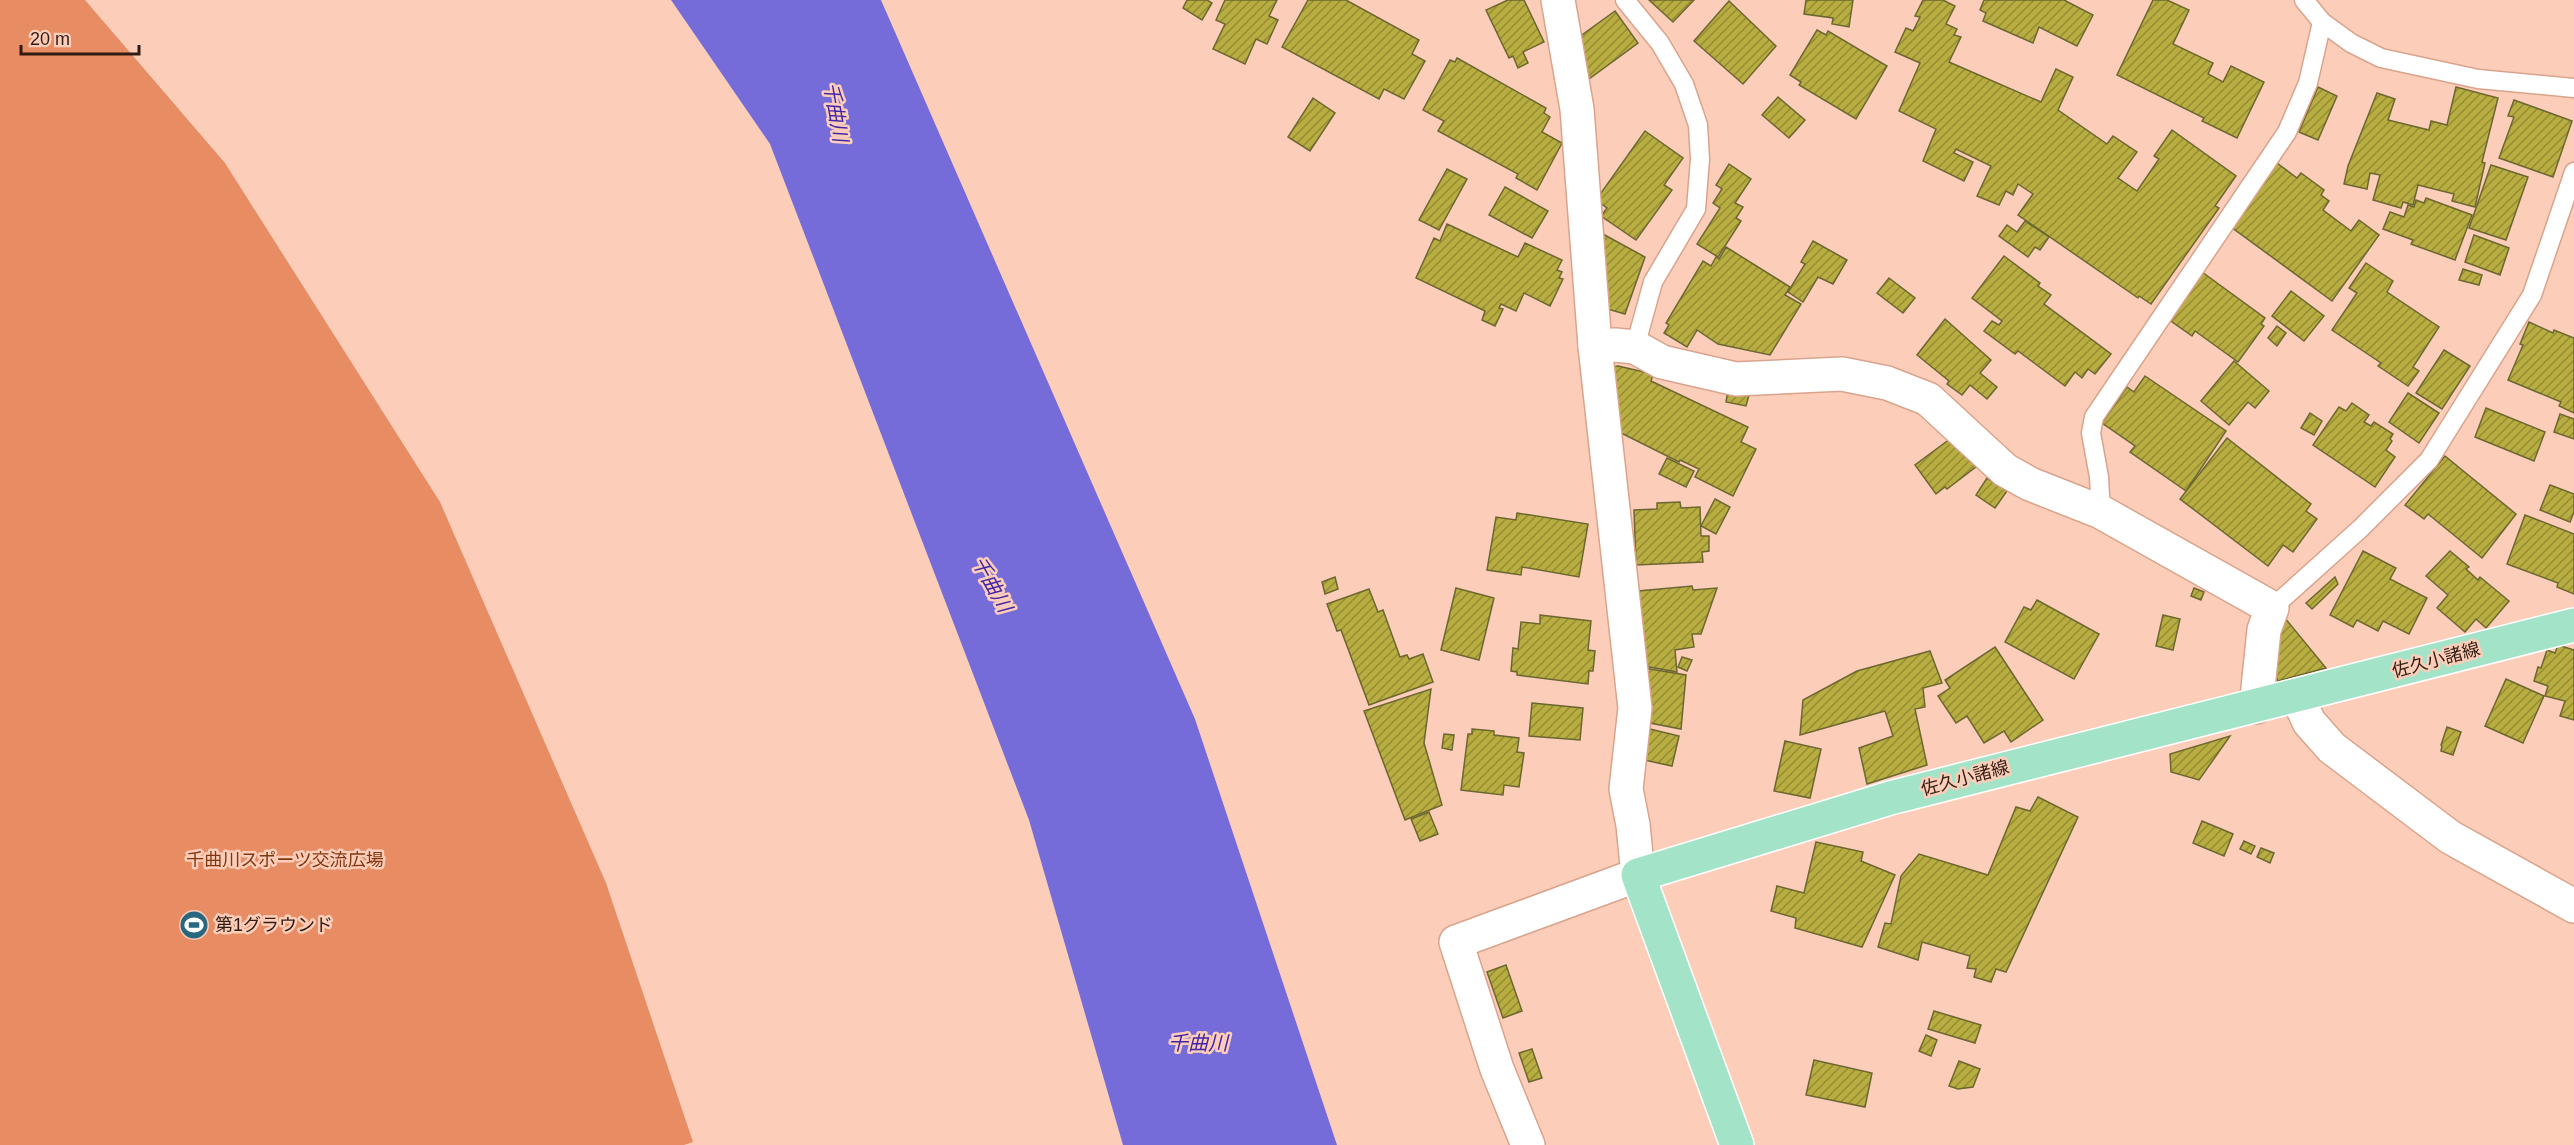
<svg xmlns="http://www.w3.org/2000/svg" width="2574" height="1145" viewBox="0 0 2574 1145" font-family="Arial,'Noto Sans JP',sans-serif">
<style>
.park{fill:#e88c63}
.water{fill:#756cd9}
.building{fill:url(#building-hatch);stroke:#6c6731;stroke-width:1.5}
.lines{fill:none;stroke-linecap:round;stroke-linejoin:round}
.service-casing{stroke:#daa38b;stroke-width:21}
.minor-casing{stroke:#daa38b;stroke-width:36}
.primary-casing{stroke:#fff;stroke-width:36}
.service{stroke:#fff;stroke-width:18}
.minor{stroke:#fff;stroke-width:33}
.primary{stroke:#a3e3c8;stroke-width:33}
.labels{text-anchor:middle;stroke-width:5;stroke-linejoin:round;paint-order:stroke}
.street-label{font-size:18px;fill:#311c12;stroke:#fcceba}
.park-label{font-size:18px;fill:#81360e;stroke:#fcceba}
.poi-label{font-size:18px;fill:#311c12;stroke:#fcceba;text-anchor:start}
.water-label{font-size:20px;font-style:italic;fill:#4325a7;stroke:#fcceba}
</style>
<defs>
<pattern id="building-hatch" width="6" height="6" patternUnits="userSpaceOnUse" patternTransform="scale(1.5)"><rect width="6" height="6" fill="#b7ad40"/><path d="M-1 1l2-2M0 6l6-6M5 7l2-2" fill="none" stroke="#958c34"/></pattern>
</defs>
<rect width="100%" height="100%" fill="#fcceba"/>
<polygon class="park" points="0,0 85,0 225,163 440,502 606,883 693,1142 684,1145 0,1145"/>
<polygon class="water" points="671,0 881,0 1195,719 1337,1145 1123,1145 1029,820 770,144"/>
<g class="building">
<polygon points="1187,0 1207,0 1212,3 1202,20 1183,8"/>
<polygon points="1225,0 1277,0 1269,16 1278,20 1267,44 1256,39 1245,64 1213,49 1225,24 1216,20"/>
<polygon points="1308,0 1346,0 1419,40 1412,54 1425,61 1404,99 1384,89 1379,99 1282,47"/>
<polygon points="1508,0 1524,0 1544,42 1523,52 1528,63 1518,68 1513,56 1509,58 1486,10"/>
<polygon points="1649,0 1694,0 1673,22"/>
<polygon points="1806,0 1853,0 1849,27 1832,24 1833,18 1804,14"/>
<polygon points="1923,0 1943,0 1955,6 1946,24 1957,29 1954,35 1961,37 1949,62 2041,102 2056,69 2073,77 2058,110 2107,144 2113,136 2137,152 2118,178 2137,191 2159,159 2154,156 2172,130 2236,176 2215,206 2219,208 2151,304 2139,296 2138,298 2018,215 2033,194 2018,184 2013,195 2006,191 1999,205 1977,196 1991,166 1956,149 1954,153 1973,162 1964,181 1923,161 1936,129 1899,111 1920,63 1895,52 1906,28 1913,31 1920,17 1915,16"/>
<polygon points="1984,0 2064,0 2093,15 2077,46 2039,27 2033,43 1983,21 1986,13 1980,10"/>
<polygon points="2153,0 2167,0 2189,10 2173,44 2213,63 2208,74 2223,82 2231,66 2264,82 2237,138 2202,121 2204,118 2117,75"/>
<polygon points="1729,1 1776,46 1743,84 1694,41"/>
<polygon points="1615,11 1638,43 1589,79 1579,37"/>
<polygon points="1817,30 1826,35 1828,31 1887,66 1856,119 1799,85 1801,82 1790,75"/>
<polygon points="1457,58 1546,108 1544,113 1550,117 1542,132 1562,143 1537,190 1516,178 1518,174 1438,131 1444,121 1423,110 1450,60 1455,62"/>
<polygon points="2318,87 2337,96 2318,140 2299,132"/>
<polygon points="2456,87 2498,98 2482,162 2485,163 2475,207 2452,201 2454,194 2418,185 2413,205 2403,202 2401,208 2373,200 2380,175 2370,173 2367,189 2344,184 2348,166 2377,93 2395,99 2388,120 2429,130 2431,121 2447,125"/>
<polygon points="1778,97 1805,120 1789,138 1762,115"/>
<polygon points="1313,98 1335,113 1310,151 1288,137"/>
<polygon points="2514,100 2572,121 2553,177 2499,158 2514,117 2508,116"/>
<polygon points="1645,131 1683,158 1664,185 1672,190 1636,240 1601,216 1607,208 1596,200"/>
<polygon points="2277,163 2297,178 2301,173 2324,190 2321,195 2329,201 2323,210 2351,231 2359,220 2379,235 2332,301 2231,227"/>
<polygon points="1729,164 1751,179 1735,203 1743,207 1736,218 1741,221 1718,257 1697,244 1720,208 1713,203 1722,189 1716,185"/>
<polygon points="2491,165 2528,177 2506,240 2469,228"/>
<polygon points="1447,169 1467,179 1439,230 1419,220"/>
<polygon points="1505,187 1548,211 1532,238 1489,215"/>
<polygon points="2426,198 2472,215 2455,260 2411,244 2413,240 2383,229 2390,212 2404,217 2408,205 2414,207 2416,200 2424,203"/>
<polygon points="2025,221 2049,237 2040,250 2035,247 2028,257 1999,236 2007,225 2017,232"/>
<polygon points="1447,224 1518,257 1525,243 1562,260 1557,270 1562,272 1559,278 1563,279 1550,306 1524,293 1516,311 1501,304 1499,308 1503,309 1495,326 1482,320 1485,311 1416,278 1434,238 1440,241"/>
<polygon points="1601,233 1645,257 1625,314 1604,308"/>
<polygon points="2474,235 2509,248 2500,275 2465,262"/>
<polygon points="1813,241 1847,260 1833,284 1818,277 1803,302 1788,292 1805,264 1801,262"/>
<polygon points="1726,247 1790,287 1785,295 1801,304 1770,355 1718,344 1697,330 1687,347 1664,333 1669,325 1666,323 1703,261 1711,266 1716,257 1719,259"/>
<polygon points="2004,256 2040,283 2038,286 2051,295 2044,304 2111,354 2095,374 2088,369 2082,378 2075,372 2065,386 2018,351 2015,354 1984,331 1992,321 1999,325 2002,321 1972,298"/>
<polygon points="2366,263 2393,281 2387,292 2439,327 2413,367 2419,371 2408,386 2378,366 2381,363 2332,330 2357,293 2349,288"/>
<polygon points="2463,269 2482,275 2479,285 2459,280"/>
<polygon points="2202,272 2265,318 2261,324 2264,326 2238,362 2195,331 2192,336 2168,319"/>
<polygon points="1889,278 1915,298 1903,313 1877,293"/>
<polygon points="2291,291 2324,316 2304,341 2272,316"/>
<polygon points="1945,319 1991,360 1980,373 1997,387 1987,399 1970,385 1962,395 1947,384 1949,381 1917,355"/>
<polygon points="2529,322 2553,333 2554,330 2574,338 2574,413 2559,406 2561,402 2508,380 2523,345 2520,344"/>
<polygon points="2277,326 2286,333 2277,346 2268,338"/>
<polygon points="2444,350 2470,366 2442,409 2416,393"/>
<polygon points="2234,361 2269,391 2255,408 2248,402 2229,425 2201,401"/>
<polygon points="1618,366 1653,374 1651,381 1748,427 1741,442 1756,449 1733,496 1695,477 1699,469 1680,460 1679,462 1621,433 1612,367"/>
<polygon points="2145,376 2226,431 2186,491 2130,452 2135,446 2102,423 2127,387 2134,392"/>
<polygon points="1728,390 1749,395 1746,406 1726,402"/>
<polygon points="2408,393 2439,413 2419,443 2389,422"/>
<polygon points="2352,403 2369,415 2364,422 2371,426 2374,422 2393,434 2390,439 2392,441 2386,450 2395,457 2375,487 2313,445 2339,407 2346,411"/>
<polygon points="2486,408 2545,432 2534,461 2475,437"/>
<polygon points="2310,413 2322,421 2314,435 2301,428"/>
<polygon points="2560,414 2574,419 2574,439 2554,432"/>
<polygon points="1954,436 1977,466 1947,489 1945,487 1936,494 1915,465"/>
<polygon points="2227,438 2311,504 2306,511 2317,519 2293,552 2283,545 2268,566 2180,499"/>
<polygon points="2445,456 2516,514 2482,558 2428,514 2424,519 2405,505"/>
<polygon points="1667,458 1694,471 1686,487 1659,474"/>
<polygon points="1987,478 2007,491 1995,508 1976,495"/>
<polygon points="2550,485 2574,494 2574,512 2570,522 2540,510"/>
<polygon points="1715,499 1730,507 1716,534 1701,526"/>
<polygon points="1680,502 1681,508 1700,507 1701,536 1709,536 1709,551 1702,552 1703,562 1636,565 1634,510 1657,509 1657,503"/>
<polygon points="1517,513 1588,524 1579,577 1522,567 1521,575 1487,570 1496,517 1516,520"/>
<polygon points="2525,515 2574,534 2574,594 2557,587 2558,583 2507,564"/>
<polygon points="2363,551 2396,568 2390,579 2427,598 2409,634 2383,621 2378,631 2357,620 2353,627 2330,615"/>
<polygon points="2450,551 2469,567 2466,569 2478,580 2480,577 2509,601 2486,628 2476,619 2465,632 2437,608 2448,595 2426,576"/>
<polygon points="1335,577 1338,589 1325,594 1322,582"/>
<polygon points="2335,577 2338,584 2312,609 2306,603"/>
<polygon points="1692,586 1693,590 1717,588 1701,634 1692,634 1694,647 1675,650 1677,672 1644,666 1638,591"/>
<polygon points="1456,588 1494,598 1479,660 1441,650"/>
<polygon points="2194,588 2204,592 2201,600 2191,596"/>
<polygon points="1369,589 1378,612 1383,610 1400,657 1407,655 1409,659 1423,654 1433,682 1369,705 1341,630 1337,631 1327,604"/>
<polygon points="2037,600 2099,634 2074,679 2005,642 2024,607 2031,610"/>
<polygon points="1540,615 1591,621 1588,650 1595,651 1593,671 1589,671 1588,684 1517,675 1517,672 1511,671 1513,648 1518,649 1521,622 1540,624"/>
<polygon points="2163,615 2180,619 2173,650 2156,646"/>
<polygon points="2284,617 2326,668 2278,681 2268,660"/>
<polygon points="2558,645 2574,650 2574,720 2560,716 2565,701 2545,696 2548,686 2534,681 2538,667 2541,668 2547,650 2555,653"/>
<polygon points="1995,647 2043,720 2011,742 2004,731 1984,743 1967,716 1956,723 1938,696 1950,688 1945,680"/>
<polygon points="1930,651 1942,683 1923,688 1925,707 1915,709 1927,765 1867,784 1859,748 1893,736 1885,711 1800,735 1803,700 1857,671"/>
<polygon points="1682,657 1692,660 1687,671 1678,667"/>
<polygon points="1644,668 1686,675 1681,729 1650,723"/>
<polygon points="2506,679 2544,696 2523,743 2485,726"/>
<polygon points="1431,689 1424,743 1442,805 1405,820 1364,711"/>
<polygon points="1532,703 1583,708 1580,740 1529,736"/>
<polygon points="2447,727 2461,732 2453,755 2441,751 2442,746 2441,745"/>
<polygon points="1472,729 1494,731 1494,735 1519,738 1517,752 1524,753 1519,787 1504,785 1503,795 1461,790 1468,734 1472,734"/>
<polygon points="1650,729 1679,736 1672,766 1644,760"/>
<polygon points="1444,734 1454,735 1452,750 1442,748"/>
<polygon points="2230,736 2199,780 2171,772 2170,754"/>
<polygon points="1785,741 1821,749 1810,798 1774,791"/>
<polygon points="2038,797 2078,817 2006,972 1996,969 1991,982 1974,977 1976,969 1967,968 1970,956 1922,942 1918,960 1878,947 1885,923 1891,924 1901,876 1919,854 1988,875 2016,807 2030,811"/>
<polygon points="1429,812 1438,834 1420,841 1411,819"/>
<polygon points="2202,821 2233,834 2224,856 2193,843"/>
<polygon points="2244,841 2255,846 2251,854 2240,849"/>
<polygon points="1816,842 1863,852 1861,861 1895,875 1862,947 1795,928 1796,918 1771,911 1777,886 1804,893"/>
<polygon points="2261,848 2274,853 2270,863 2257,857"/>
<polygon points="1506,965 1522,1011 1503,1018 1487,972"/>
<polygon points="1934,1011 1981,1025 1975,1043 1928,1029"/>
<polygon points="1926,1035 1937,1040 1931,1056 1919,1051"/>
<polygon points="1532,1049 1542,1078 1529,1082 1519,1053"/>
<polygon points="1814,1060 1872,1073 1865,1107 1806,1095"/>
<polygon points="1959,1061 1980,1069 1973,1087 1958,1089 1949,1086"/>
</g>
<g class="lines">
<g class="service-casing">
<g id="service">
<polyline points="1625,0 1660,43 1684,84 1698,125 1700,159 1696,209 1653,282 1635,347"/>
<polyline points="2304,0 2322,22 2351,43 2381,58 2478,79 2574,88"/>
<polyline points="2101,512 2099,477 2091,433 2094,417 2287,132 2308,83 2322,22"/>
<polyline points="2272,608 2361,528 2429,460 2532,295 2574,172"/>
</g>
</g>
<g class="minor-casing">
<g id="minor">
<polyline points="1595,346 1615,345 1635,347 1662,362 1736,379 1842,374 1887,383 1928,399 2005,470 2030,484 2101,512 2272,608 2264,630 2256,707"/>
<polyline points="2297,696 2309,722 2332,748 2450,837 2574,906"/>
<polyline points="1528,1145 1497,1069 1456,942 1638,875 1633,825 1626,789 1635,708 1595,346 1577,109 1558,0"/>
</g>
</g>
<g class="primary-casing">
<polyline id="primary" points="1737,1145 1638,875 1890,798 2574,625"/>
</g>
<use href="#service" class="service"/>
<use href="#minor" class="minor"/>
<use href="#primary" class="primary"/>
</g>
<defs>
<g id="stadium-disc" transform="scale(1.5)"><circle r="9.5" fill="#28677d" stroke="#fcceba"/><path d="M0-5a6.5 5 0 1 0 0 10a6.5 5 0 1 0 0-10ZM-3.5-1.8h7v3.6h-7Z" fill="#fff"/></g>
</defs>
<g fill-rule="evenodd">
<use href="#stadium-disc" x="194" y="925"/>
</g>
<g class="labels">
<g class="street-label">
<text transform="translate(2436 660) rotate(-15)" y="6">佐久小諸線</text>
<text transform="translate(1965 778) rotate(-15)" y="6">佐久小諸線</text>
</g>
<g class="park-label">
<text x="285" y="866">千曲川スポーツ交流広場</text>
</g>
<g class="poi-label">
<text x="215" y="931">第1グラウンド</text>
</g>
<g class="water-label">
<text transform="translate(836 112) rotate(80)" y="7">千曲川</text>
<text transform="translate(992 584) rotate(61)" y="7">千曲川</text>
<text x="1198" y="1050">千曲川</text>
</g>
</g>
<path d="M21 45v9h118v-9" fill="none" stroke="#311c12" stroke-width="3"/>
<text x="30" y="45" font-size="18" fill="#311c12" stroke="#fcceba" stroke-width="4.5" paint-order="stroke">20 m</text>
</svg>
